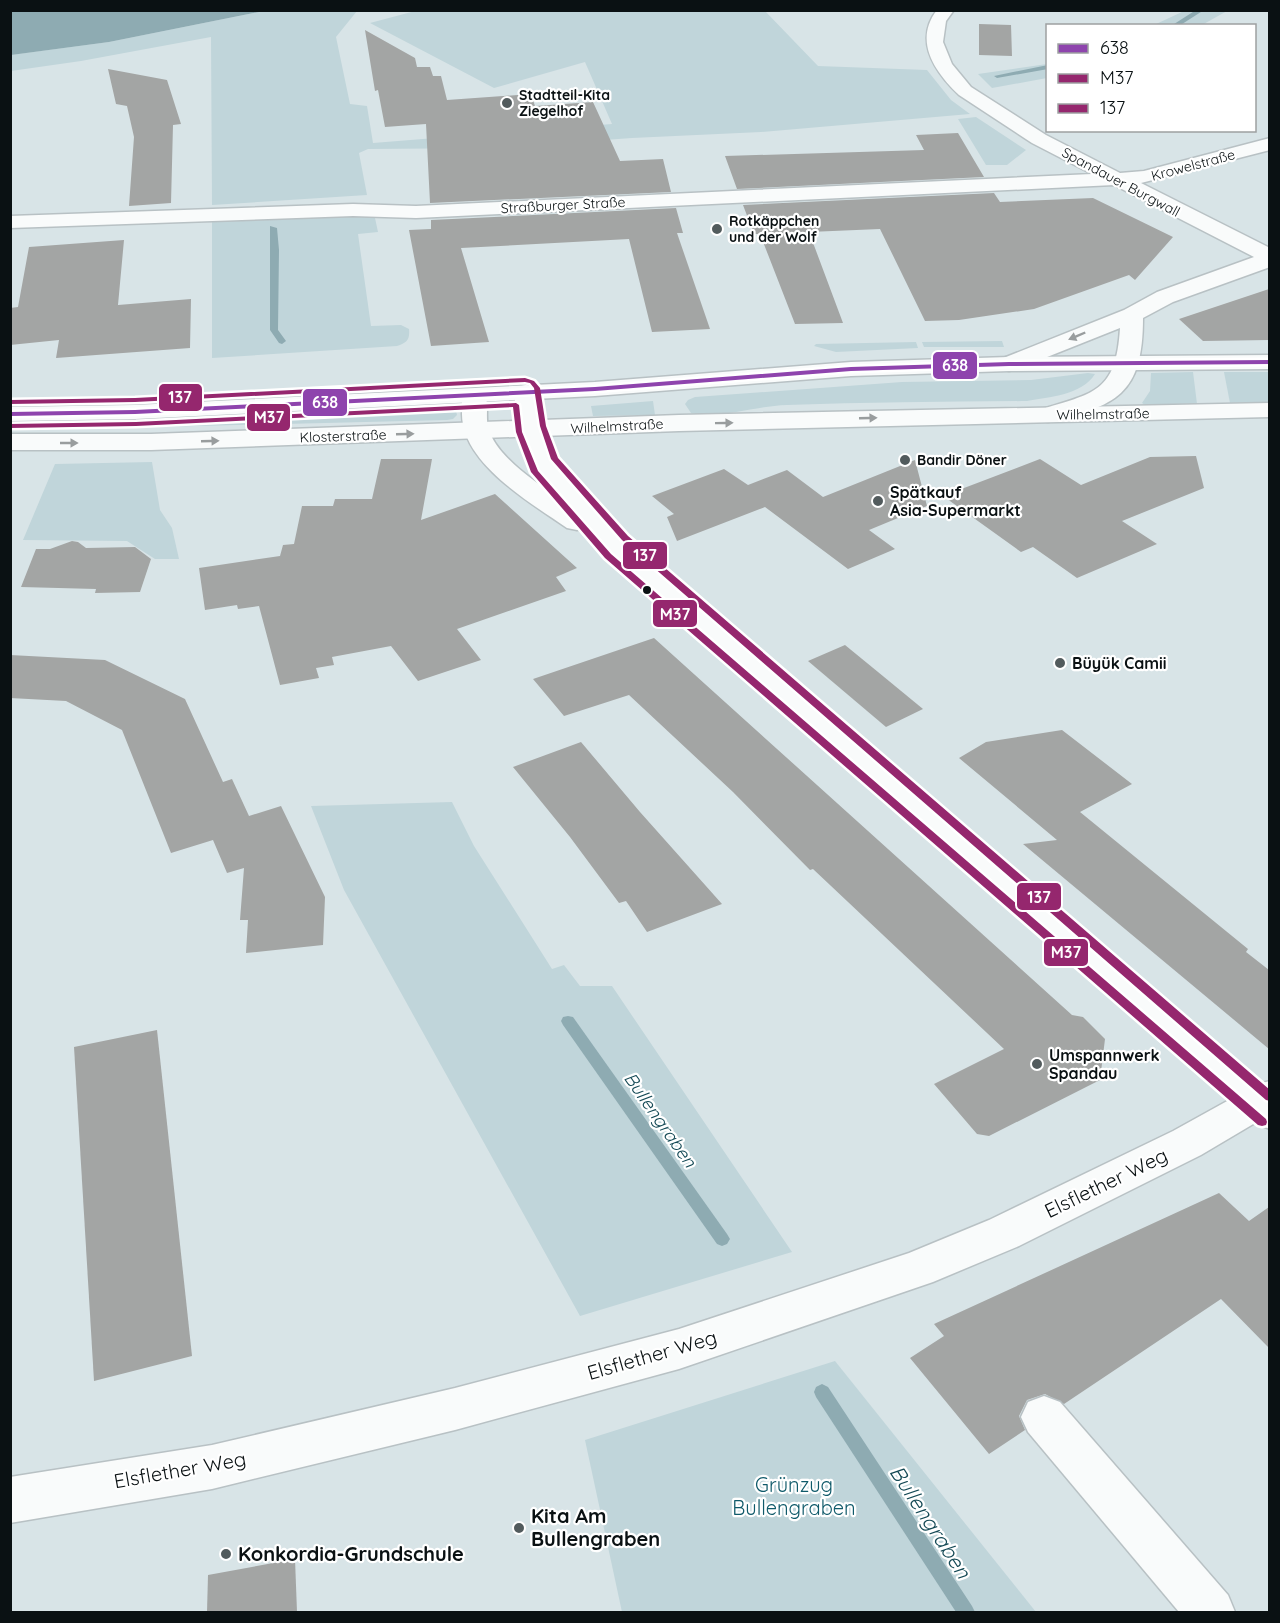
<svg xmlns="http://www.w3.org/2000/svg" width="1280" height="1623" viewBox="0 0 1280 1623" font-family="Quicksand,sans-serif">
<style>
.green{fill:#c0d5da}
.water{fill:#8eabb2}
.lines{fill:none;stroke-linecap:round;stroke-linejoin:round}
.stream{fill:#8eabb2;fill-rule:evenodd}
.building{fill:#a3a5a4}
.minor-casing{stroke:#b8c1c4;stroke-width:3}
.major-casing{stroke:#b8c1c4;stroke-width:3}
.minor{fill:#f9fbfb;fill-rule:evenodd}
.major{fill:#f9fbfb;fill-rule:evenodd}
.bus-1-casing{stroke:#fff;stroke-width:5}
.bus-2-casing{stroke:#fff;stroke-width:5}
.bus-3-casing{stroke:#fff;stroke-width:5}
.bus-1{fill:#8e44ad;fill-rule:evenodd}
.bus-2{fill:#95276e;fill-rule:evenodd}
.bus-3{fill:#95276e;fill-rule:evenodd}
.oneway{fill:#999d9e}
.poi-dot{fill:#525b5d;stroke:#fff;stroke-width:2}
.bus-dot{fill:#0a1113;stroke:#fff;stroke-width:2}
.labels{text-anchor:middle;stroke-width:4.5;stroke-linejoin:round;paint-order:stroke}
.far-poi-label{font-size:14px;font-weight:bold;fill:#0a1113;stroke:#fff;text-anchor:start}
.far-street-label{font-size:14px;fill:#0a1113;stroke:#fff}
.poi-label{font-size:16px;font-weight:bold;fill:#0a1113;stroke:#fff;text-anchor:start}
.water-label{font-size:18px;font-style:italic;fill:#144955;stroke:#fff}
.near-street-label{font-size:20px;fill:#0a1113;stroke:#fff}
.near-park-label{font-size:20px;fill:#0f5a6a;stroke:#fff}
.near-poi-label{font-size:20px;font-weight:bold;fill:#0a1113;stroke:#fff;text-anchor:start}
.near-water-label{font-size:21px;font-style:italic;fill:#144955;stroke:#fff}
.line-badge{stroke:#fff;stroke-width:2}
.badge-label{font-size:16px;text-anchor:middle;font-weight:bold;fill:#fff}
</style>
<rect width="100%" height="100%" fill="#d8e4e7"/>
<g class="green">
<polygon points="419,10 765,11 818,66 927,70 951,100 970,114 761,132 632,138 496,148 368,149 359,153 367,195 212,205 211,37 81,61 11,71 10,55 109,42 264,11 357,11 336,37 350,104 367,106 373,143 612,124 585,62 494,88 370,23"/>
<polygon points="1184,11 1184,10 1227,11 1202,25 1154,25"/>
<polygon points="1047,64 1047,78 992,88 978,74"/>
<polygon points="976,117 1026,150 1007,165 986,165 958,119"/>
<path d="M344,214l31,4 3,14 -20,2 13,92 30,-1 8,4c1,11 -2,14 -12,17l-185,12v-136l5,-3z"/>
<polygon points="1002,341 1004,347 924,347 922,342"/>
<polygon points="916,342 918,348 836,352 814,346 816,344"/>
<polygon points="1193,372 1197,404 1145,405 1142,403 1150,391 1151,373"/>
<polygon points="1224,372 1269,372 1269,402 1230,403"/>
<path d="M1088,373l7,1c-13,21 -46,23 -68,27 -80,1 -160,1 -240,4 -33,1 -64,14 -96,8l-6,-9 3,-4 7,-3 207,-15 129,-2z"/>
<polygon points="653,401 655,415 593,416 591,406"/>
<polygon points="450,405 455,406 457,415 453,419 447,420 74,429 77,423"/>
<polygon points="152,462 160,510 172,528 179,559 155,559 127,541 23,540 55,464"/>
<polygon points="452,802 474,846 552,969 564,965 580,986 612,986 792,1252 580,1316 344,890 311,806"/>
<polygon points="835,1361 1036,1612 622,1612 585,1440"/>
</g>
<polygon class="water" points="10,11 11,10 264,11 109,42 11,55"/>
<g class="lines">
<g class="stream">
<polygon points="1196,10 1204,10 1179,26 1171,26"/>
<polygon points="1048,65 1048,69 997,78 994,76"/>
<polygon points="270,226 277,228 279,250 278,330 286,341 282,344 279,343 270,330"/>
<polygon points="568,1016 573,1017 727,1234 730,1239 727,1244 722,1246 717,1244 563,1025 561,1021 563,1017"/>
<polygon points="822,1384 828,1387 972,1606 975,1612 956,1612 816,1397 814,1392 816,1387"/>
</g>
</g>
<g class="building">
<polygon points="979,24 1011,25 1012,56 979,55"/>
<polygon points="365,30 415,58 417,67 430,67 433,76 441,76 447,100 531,94 535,106 593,102 620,161 663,159 671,192 430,203 426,124 385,127 378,90 375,91"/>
<polygon points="108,69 167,80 181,124 173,125 171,203 129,206 134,137 127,106 116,104"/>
<polygon points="958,133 984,177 737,189 725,156 924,150 916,135"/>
<polygon points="994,193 1000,202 1093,198 1173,237 1135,280 1129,275 1034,309 959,320 925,321 880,229 809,232 843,323 795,324 760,234 754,234 743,205"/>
<polygon points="676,208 683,233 677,233 710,329 652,332 629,239 461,248 489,342 431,346 409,230 431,229 431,220"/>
<polygon points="124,240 118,305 191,299 190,348 56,358 59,340 10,345 10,308 18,307 29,247"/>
<polygon points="1269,289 1269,340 1203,341 1179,319"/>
<polygon points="1196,456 1204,488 1122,521 1157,544 1077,578 1033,547 1021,552 943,496 1040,459 1081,485 1150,457"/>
<polygon points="381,459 432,459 421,520 495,494 577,568 556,577 566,591 457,629 481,660 418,681 391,646 332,657 334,665 316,668 319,678 280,685 259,606 238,609 237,605 205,610 199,568 280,556 283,545 294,544 302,506 333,506 335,499 372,499"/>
<polygon points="915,460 927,506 869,530 895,549 848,569 765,507 677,541 667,517 674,514 652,496 724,469 748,485 787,470 823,497"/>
<polygon points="72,541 78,542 86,548 135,547 151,559 140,592 95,593 96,589 21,587 36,549 50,549"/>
<polygon points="654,638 1072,1015 1083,1017 1105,1039 1100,1080 989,1136 977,1134 934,1084 1004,1049 813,869 810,870 733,792 629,695 564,716 533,679"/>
<polygon points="845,645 878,672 923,709 886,727 808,661"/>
<polygon points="10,655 105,660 185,699 223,782 232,779 249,816 281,806 325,897 323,945 246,953 248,920 240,920 244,868 227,873 213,840 171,853 122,730 66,701 10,698"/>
<polygon points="1062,730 1132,784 1080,812 1248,949 1246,952 1269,970 1269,1049 1023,844 1057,840 959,758 986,742"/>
<polygon points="581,742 640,812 722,904 647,932 626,901 619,903 570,837 513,767"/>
<polygon points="157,1030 192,1356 94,1381 74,1047"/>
<polygon points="1219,1193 1249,1221 1269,1207 1269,1348 1221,1299 1064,1404 1045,1394 1027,1400 1019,1416 1025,1430 989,1454 910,1358 944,1336 934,1324"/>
<polygon points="295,1559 297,1612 207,1612 208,1575"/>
</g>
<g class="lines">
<g class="minor-casing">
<g id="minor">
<path d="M937,10h17l-8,11 -3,21 9,22 19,23 75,48 74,38 24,-2 126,-33v12l-129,33 129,65v19l-97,35 -30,16c0,77 -27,88 -95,104l-9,-2 -3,-5 3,-5c55,-17 77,-17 81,-82l-103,41 -8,2 -8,-2 -4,-5 4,-5 123,-49 33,-18 97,-35 -140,-72 -698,33 -63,-2 -343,12v-12l343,-12 63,2 676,-32 -60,-31 -73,-48c-24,-23 -46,-54 -22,-85z"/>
<path d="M526,385l9,2 3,5 6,37 13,34 69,78 636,542 8,-2v48l-15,-6 -54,32 -182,91 -86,36 -254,87 -224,61 -243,59 -202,34v-46l202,-32 243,-57 224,-59 230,-76 80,-33 184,-89 56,-31 -623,-547 -21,-25 -8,2 -10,-2c-36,-25 -106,-65 -105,-115 0,-8 -1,-16 3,-22l9,-2 9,2c7,10 2,24 5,36 7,29 49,56 72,72l-28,-34 -14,-36 -4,-37 3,-5z"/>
<polygon points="1044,1396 1060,1402 1228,1595 1235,1612 1179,1612 1028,1432 1021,1417 1028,1402"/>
</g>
</g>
<g class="major-casing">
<g id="major">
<polygon points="1270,355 1270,369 1009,371 851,376 595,396 135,419 10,421 10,407 135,405 595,382 851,362 1009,357"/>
<polygon points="1270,403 1270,417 679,431 151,450 10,450 10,434 151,434 679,415"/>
</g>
</g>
<use href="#minor" class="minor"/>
<use href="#major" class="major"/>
<g class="bus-1-casing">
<polygon id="bus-1" points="1270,360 1270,364 1009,366 851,371 595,391 135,414 10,416 10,412 135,410 595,387 851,367 1009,362"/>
</g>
<g class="bus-2-casing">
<polygon id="bus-2" points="516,403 519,405 522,432 538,471 611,554 1266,1119 1267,1122 1266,1125 1262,1126 1258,1125 605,558 531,472 516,432 513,407 136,426 10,428 10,424 136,422"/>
</g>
<g class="bus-3-casing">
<polygon id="bus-3" points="525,378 534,381 540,388 546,426 558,458 628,536 1270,1090 1270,1101 1266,1100 622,540 551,459 540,426 534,388 530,383 525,382 135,402 10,404 10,400 135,398"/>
</g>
<use href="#bus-1" class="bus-1"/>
<use href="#bus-2" class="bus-2"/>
<use href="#bus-3" class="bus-3"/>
</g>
<defs><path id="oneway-solid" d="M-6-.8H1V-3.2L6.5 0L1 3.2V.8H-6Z" transform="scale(1.5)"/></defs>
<g class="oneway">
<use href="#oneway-solid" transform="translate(1077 336) rotate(157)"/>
<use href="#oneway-solid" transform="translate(868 418) rotate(-2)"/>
<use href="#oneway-solid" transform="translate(724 423) rotate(-1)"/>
<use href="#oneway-solid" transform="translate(405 434) rotate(-2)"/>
<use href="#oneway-solid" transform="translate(210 441) rotate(-2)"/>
<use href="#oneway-solid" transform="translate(69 443)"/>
</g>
<g class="poi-dot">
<circle cx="507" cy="103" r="6"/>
<circle cx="717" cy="229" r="6"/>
<circle cx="905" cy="460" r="6"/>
<circle cx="878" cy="501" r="6"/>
<circle cx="1060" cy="663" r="6"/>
<circle cx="1037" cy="1064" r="6"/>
<circle cx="519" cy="1528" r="6"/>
<circle cx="226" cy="1554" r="6"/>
</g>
<circle class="bus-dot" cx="647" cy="590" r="5"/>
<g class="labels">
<g class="far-poi-label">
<text x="519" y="100">Stadtteil-Kita<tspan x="519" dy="16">Ziegelhof</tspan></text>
<text x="729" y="226">Rotkäppchen<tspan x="729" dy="16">und der Wolf</tspan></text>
<text x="917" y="465">Bandir Döner</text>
</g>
<g class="far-street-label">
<text transform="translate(1193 165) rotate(-15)" y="5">Krowelstraße</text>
<text transform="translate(1121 182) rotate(28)" y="5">Spandauer Burgwall</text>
<text transform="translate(563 205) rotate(-3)" y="5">Straßburger Straße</text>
<text transform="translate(1103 414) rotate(-1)" y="5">Wilhelmstraße</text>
<text transform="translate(617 426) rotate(-3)" y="5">Wilhelmstraße</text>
<text transform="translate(343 436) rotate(-2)" y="5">Klosterstraße</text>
</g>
<g class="poi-label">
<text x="890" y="498">Spätkauf<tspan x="890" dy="18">Asia-Supermarkt</tspan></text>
<text x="1072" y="669">Büyük Camii</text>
<text x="1049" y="1061">Umspannwerk<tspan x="1049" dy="18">Spandau</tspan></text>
</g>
<g class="water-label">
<text transform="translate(660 1120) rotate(55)" y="6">Bullengraben</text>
</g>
<g class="near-street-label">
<text transform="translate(1106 1183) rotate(-26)" y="7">Elsflether Weg</text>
<text transform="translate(652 1355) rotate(-16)" y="7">Elsflether Weg</text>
<text transform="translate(180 1470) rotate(-10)" y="7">Elsflether Weg</text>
</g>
<g class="near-park-label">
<text x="794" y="1492">Grünzug<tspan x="794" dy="23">Bullengraben</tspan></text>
</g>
<g class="near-poi-label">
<text x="531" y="1523">Kita Am<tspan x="531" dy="23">Bullengraben</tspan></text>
<text x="238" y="1561">Konkordia-Grundschule</text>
</g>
<g class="near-water-label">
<text transform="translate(930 1522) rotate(57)" y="7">Bullengraben</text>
</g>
</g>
<g class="line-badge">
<rect x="932" y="351" width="46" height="29" rx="6" fill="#8e44ad"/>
<rect x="158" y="383" width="45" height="29" rx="6" fill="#95276e"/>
<rect x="302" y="388" width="46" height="29" rx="6" fill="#8e44ad"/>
<rect x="246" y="403" width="45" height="29" rx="6" fill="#95276e"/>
<rect x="622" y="541" width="46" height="29" rx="6" fill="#95276e"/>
<rect x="652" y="599" width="46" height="29" rx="6" fill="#95276e"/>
<rect x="1016" y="882" width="46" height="29" rx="6" fill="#95276e"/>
<rect x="1043" y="938" width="46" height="29" rx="6" fill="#95276e"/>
</g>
<g class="badge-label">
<text x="955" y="371">638</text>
<text x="180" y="403">137</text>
<text x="325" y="408">638</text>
<text x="269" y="423">M37</text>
<text x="645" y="561">137</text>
<text x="675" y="620">M37</text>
<text x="1039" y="903">137</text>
<text x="1066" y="958">M37</text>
</g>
<rect width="1280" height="1623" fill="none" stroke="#0a1113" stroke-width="24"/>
<rect x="1046" y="24" width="210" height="108" fill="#ffffff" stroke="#9da0a1" stroke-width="1.5"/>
<rect x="1058" y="44" width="30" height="9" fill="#8e44ad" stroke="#9da0a1" stroke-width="1.5"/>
<text x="1100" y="54" font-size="18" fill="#0a1113">638</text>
<rect x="1058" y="74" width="30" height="9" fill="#95276e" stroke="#9da0a1" stroke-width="1.5"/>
<text x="1100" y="84" font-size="18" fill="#0a1113">M37</text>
<rect x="1058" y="104" width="30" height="9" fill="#95276e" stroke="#9da0a1" stroke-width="1.5"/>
<text x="1100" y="114" font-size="18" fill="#0a1113">137</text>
</svg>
